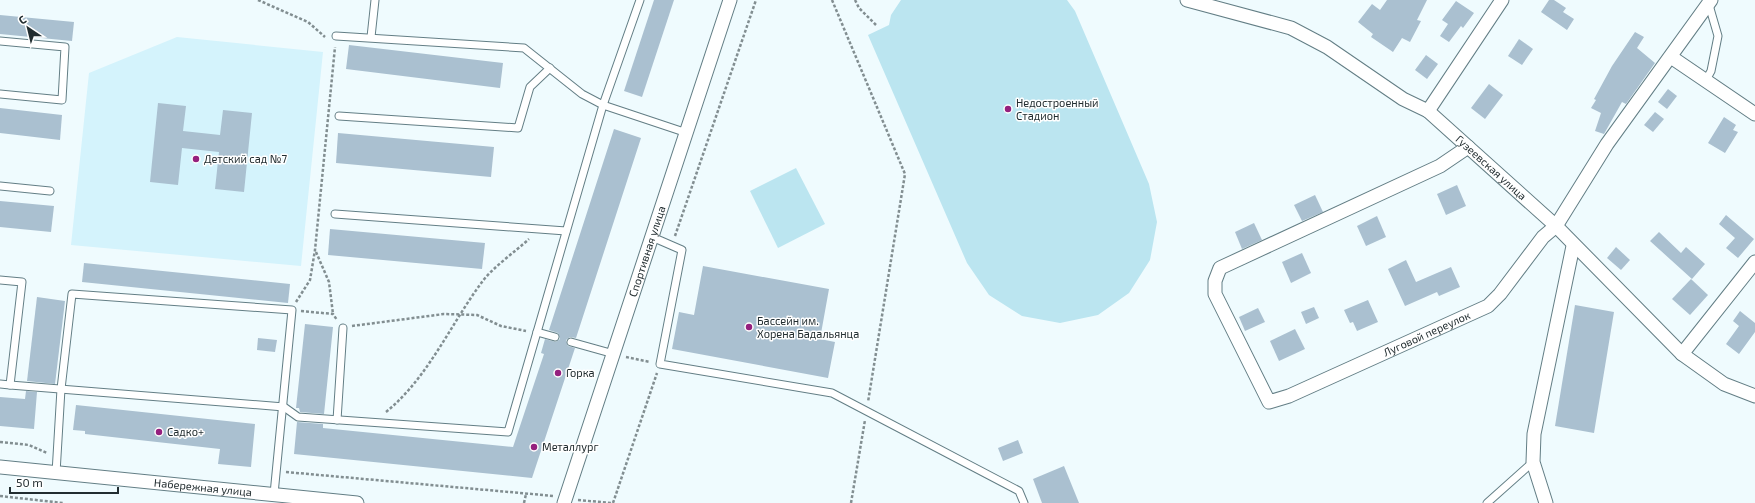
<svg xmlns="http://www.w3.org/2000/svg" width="1755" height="503" viewBox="0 0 1755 503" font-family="'Exo 2',sans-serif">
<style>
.built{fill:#d4f3fc}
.green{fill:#bbe5f0}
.building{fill:#aac0d0}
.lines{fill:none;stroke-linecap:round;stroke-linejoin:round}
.service-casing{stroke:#637e85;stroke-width:9}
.minor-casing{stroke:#637e85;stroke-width:15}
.path{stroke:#828e91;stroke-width:2.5;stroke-dasharray:3 2;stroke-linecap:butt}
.service{stroke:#fff;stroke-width:7}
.minor{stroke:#fff;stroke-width:13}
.poi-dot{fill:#95207e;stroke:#fff;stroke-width:1.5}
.labels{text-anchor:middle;stroke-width:3;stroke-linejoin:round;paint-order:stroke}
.poi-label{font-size:11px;fill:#222d30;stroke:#fff;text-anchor:start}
.street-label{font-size:11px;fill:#222d30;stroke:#fff}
</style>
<rect width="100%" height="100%" fill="#effbfe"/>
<polygon class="built" points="177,37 323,52 301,266 71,245 89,73"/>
<g class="green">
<polygon points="901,0 1067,0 1075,11 1149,184 1157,222 1150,260 1129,293 1098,315 1060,323 1022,316 989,295 967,263 868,35 889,25 891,15"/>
<polygon points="796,168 825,224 778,248 750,191"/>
</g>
<g class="building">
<polygon points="654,0 674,0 642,97 624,91"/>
<polygon points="1387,0 1427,0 1417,20 1421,21 1410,42 1402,38 1393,52 1371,37 1373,34 1358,22 1372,4 1380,10"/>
<polygon points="1549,0 1554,0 1566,8 1563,12 1574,19 1567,30 1541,12"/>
<polygon points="1456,1 1474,13 1463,28 1461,26 1449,42 1440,36 1448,24 1442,20"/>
<polygon points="0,15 74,22 72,41 0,34"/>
<polygon points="1635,32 1644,37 1637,48 1655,63 1626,104 1622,102 1604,134 1595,131 1601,113 1591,108 1596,100 1594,99 1612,66"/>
<polygon points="1519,39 1533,49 1522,65 1508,56"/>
<polygon points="349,45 503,63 500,88 346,69"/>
<polygon points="1426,55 1438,64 1427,79 1415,70"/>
<polygon points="1489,84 1503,95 1485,119 1471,108"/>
<polygon points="1668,89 1677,96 1667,109 1658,102"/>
<polygon points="158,103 186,106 183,131 220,135 223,110 252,113 244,192 215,189 219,152 182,148 178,185 150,182"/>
<polygon points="0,108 62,115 60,140 0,133"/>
<polygon points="1655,112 1664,119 1653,132 1644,125"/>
<polygon points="1724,117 1736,125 1733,130 1738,132 1725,153 1708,143"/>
<polygon points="614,129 641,138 576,338 570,337 566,340 568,346 575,348 532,478 294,454 297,422 323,424 323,428 513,447 544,354 541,353 545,339 556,342 560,339 558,333 549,330"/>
<polygon points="338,133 494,147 491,177 336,163"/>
<polygon points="1457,185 1466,206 1446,215 1437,194"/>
<polygon points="1315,195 1323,212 1302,221 1294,205"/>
<polygon points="0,201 54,206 51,232 0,227"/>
<polygon points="1726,215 1754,239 1738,258 1726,248 1735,238 1719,224"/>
<polygon points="1377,216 1386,237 1366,246 1357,226"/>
<polygon points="1254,223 1262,240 1242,249 1235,232"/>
<polygon points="330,229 485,243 482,269 328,255"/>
<polygon points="1659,232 1681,253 1686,247 1705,264 1692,279 1650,241"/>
<polygon points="1616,247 1630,260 1621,270 1607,258"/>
<polygon points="1302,253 1311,273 1291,283 1282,262"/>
<polygon points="1406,260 1416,282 1451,267 1460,287 1439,296 1437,292 1405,306 1388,269"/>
<polygon points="84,263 290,284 288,303 82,282"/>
<polygon points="703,266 829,289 820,339 835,342 828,378 672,349 679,312 694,315"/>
<polygon points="1691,279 1708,295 1690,315 1672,299"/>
<polygon points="37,297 65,301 55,384 27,381"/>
<polygon points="1368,300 1378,322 1357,331 1353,322 1350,323 1344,310"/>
<polygon points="1575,305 1614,312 1594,433 1555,426"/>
<polygon points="1314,307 1319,318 1306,324 1301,312"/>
<polygon points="1258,308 1265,322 1245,331 1239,317"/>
<polygon points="1740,311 1755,323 1755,332 1739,354 1726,344 1739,326 1733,321"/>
<polygon points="305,324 333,327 324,414 300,412 299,408 296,408"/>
<polygon points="1295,329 1305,349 1279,361 1270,341"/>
<polygon points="258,338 277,340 275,352 257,350"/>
<polygon points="26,391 37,392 34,429 0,426 0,397 25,399"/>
<polygon points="76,405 255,424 251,467 218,464 220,449 85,434 85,431 73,430"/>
<polygon points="1018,440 1023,453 1003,461 998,448"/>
<polygon points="1064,466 1079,503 1042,503 1033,479"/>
</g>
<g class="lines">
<g class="service-casing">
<g id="service">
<polyline points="336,36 524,48 582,94 603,105 687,133"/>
<polyline points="371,37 375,0"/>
<polyline points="0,41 65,47 62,100 0,94"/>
<polyline points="1706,80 1711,71 1718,36 1709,5"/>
<polyline points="339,116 518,128 530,87 550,68"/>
<polyline points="0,186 50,191"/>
<polyline points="335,214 566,231"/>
<polyline points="652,237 682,250 660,364 832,393 1019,491 1024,503"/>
<polyline points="0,280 22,282 10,385 0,384"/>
<polyline points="537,332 555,337"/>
<polyline points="571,342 614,354"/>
<polyline points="10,385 284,407 298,417 508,432 603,105 640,0"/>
<polyline points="337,420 343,328"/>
<polyline points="56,473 61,389 72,294 292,310 274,494"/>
<polyline points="1487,503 1533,462"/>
</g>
</g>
<g class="minor-casing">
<g id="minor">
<path id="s1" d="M1187,0l104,28 36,19 76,52 25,12 128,115 126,128 42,30 31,12"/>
<polyline points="1671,57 1755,114"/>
<polyline points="1428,111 1502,0"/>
<path id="s2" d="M1468,147l-28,19 -220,102 -5,13v13l54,108 20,-6 199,-90 12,-12 43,-57 13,-11 51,-82 104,-144"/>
<polyline points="1682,354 1755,262"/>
<path id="s3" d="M0,467l357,36"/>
<path id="s4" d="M564,503l166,-503"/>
<polyline points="1546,503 1533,462 1534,434 1573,246"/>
</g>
</g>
<g class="path">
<polyline points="258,0 308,22 325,37"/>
<polyline points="832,0 905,174 868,402"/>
<polyline points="855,0 859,8 876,25"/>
<polyline points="675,236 756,0"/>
<polyline points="316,252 329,282 333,314"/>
<polyline points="296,302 310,280 315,250 335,47"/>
<polyline points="301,311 333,314 337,320"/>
<polyline points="352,326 444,314 477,315 501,326 526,331"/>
<polyline points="626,357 650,362"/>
<path d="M386,412c42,-34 64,-87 96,-130 10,-14 34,-31 47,-43"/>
<polyline points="0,442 29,445 47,453"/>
<polyline points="286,472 554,496"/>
<polyline points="0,496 63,503"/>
<polyline points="578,500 612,503"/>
<polyline points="524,503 526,494"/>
<polyline points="613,503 657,373"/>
<polyline points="851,503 865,420"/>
</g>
<use href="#service" class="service"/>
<use href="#minor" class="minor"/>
</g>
<g class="poi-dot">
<circle cx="1008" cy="109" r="4"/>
<circle cx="196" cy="159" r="4"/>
<circle cx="749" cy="327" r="4"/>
<circle cx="558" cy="373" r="4"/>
<circle cx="159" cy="432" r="4"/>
<circle cx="534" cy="447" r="4"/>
</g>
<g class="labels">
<g class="poi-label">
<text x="1016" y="107">Недостроенный<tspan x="1016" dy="13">Стадион</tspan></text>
<text x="204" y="163">Детский сад №7</text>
<text x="757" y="325">Бассейн им.<tspan x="757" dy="13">Хорена Бадальянца</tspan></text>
<text x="566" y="377">Горка</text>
<text x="167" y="436">Садко+</text>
<text x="542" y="451">Металлург</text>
</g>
<g class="street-label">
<text dy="4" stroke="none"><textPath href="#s1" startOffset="353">Гузеевская улица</textPath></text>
<text dy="4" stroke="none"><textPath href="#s4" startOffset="265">Спортивная улица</textPath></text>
<text dy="4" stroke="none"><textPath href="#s2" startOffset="596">Луговой переулок</textPath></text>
<text dy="4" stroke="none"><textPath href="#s3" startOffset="204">Набережная улица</textPath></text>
</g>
</g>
<g transform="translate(28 28) rotate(325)" stroke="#ffffff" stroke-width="3" paint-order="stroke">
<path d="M0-3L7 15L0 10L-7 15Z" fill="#222d30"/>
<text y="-6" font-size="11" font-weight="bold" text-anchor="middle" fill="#222d30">С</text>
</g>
<path d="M10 487v6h108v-6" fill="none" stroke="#222d30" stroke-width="2"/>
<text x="16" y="487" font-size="12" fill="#222d30" stroke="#ffffff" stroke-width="3" paint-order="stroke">50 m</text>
</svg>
